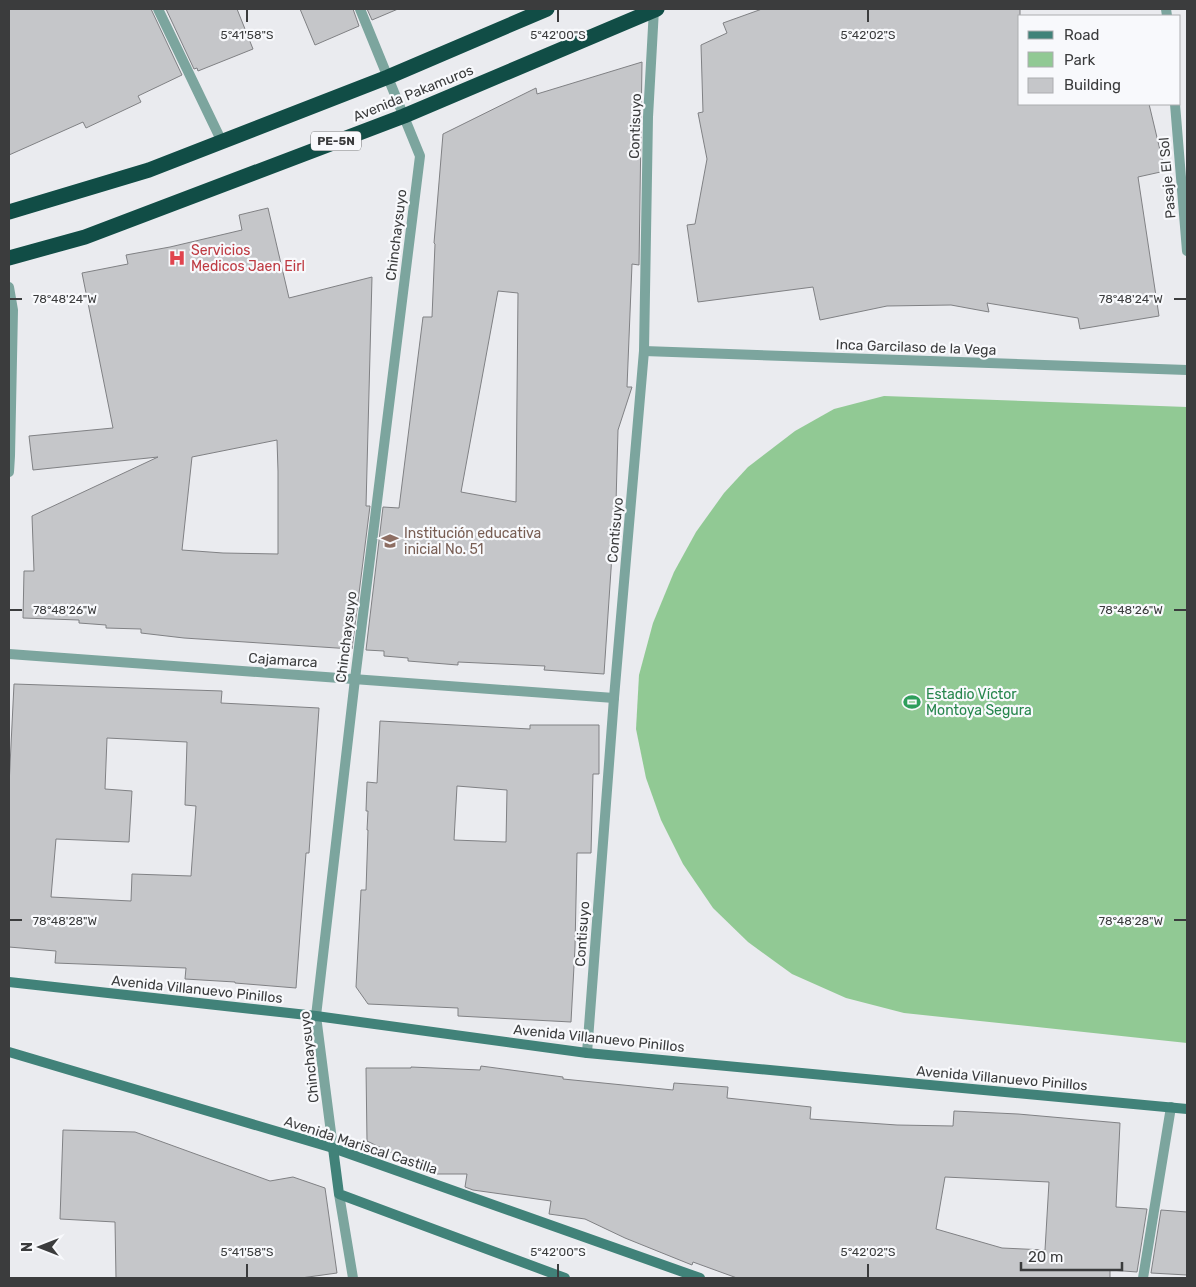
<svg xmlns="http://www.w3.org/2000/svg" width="1196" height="1287" viewBox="0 0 1196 1287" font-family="Rubik,sans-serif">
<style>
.green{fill:#91c994}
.building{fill:#c5c6c9;stroke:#808184;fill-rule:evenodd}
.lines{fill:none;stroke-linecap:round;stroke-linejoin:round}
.street{stroke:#7ca59e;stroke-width:10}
.secondary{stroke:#418279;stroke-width:10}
.highway{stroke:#114d46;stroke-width:15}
.ticks{fill:none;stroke:#3b3c3d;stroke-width:2}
.labels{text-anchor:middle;stroke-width:4.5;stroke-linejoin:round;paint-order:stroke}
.shield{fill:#f8f9fc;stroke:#747576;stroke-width:1}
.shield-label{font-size:12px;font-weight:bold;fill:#3b3c3d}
.street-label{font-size:14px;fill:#3b3c3d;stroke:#f8f9fc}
.health-label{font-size:14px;fill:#be3a42;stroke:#f8f9fc;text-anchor:start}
.education-label{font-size:14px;fill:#785e54;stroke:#f8f9fc;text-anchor:start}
.leisure-label{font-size:14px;fill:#27864d;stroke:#f8f9fc;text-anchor:start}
.ticks-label{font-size:12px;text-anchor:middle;fill:#3b3c3d;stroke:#f8f9fc;stroke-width:4.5;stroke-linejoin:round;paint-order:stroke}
</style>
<rect width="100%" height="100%" fill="#eaebef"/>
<polygon class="green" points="884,396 1187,407 1187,1043 904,1013 846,998 792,974 748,942 713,908 683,864 661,820 646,778 636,729 639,675 653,623 674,572 696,532 724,493 748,467 795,431 834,409"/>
<g class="building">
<polygon points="9,9 151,9 182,75 138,96 141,102 86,128 83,122 9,155"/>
<polygon points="166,9 237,9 253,49 198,71 197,68 194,69"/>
<polygon points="300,9 353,9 359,26 315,45"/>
<polygon points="367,9 398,9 372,20"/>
<polygon points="762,9 1020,9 1020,104 1149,104 1165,171 1138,177 1159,316 1080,329 1078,318 987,303 989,312 951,305 887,306 820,320 813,287 698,302 687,225 695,224 707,159 698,113 703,112 701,45 727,33 723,23"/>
<path d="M642,62l-3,203 -7,-1 -5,123h5l-14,43 -3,110h-2l-9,134 -60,-4 1,-4 -87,-4v3l-50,-4v-3l-24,-2v-5l-18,-1 17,-143 16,1 24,-191h9l3,-73 -1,-1 9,-109 93,-46 1,6zM498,291l20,2 -2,209 -55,-10z"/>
<path d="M268,208l21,90 83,-21 -6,229h4l-18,143 -168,-11 -43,-5v-4l-35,-1v-3l-27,-2v-3l-56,-2 1,-47h10l-2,-55 126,-59 -125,13 -4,-34 84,-8 -31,-155 46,-9 -2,-9 44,-8 72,-17 -3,-15zM277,440l1,31v83l-55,-1 -41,-3 10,-93z"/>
<path d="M14,684l208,7 -1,12 98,5 -10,145h-3l-10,135 -61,-5v-1l-50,-3 1,-11 -131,-5 1,-12 -47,-4v-161zM107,738l80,4 -2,63 11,1 -5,70 -59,-2 -1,27 -80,-4 5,-58 73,3 3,-51 -27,-2z"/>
<path d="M380,721l150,8v-4h69v49h-6l-2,79h-14l-2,94 -4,75 -113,-6v-8l-90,-4 -12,-17 5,-97h5l2,-60h-1l1,-19h-2l1,-29 10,1zM457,786l50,4 -1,52 -52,-2z"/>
<path d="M481,1066l82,11v2l110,11 1,-7 54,4 -1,11 84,9 -1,12 87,6 56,1 1,-15 64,3 102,9 -4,84 31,2 -10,63 -27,-2v8h-373l-44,-16 -1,3 -67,-27 -40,-19 -36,-5 2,-13 -78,-11 -8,-3 2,-13h-32l-68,-33 -1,-73h45v-1l69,3zM945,1177l104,5 -4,68 -43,-2 -66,-19z"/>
<polygon points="63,1130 135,1132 270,1181 293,1177 325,1188 337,1273 301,1278 116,1278 115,1222 60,1219"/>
<polygon points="1161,1210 1187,1212 1187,1275 1151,1273"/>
</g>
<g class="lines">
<g class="street">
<polyline points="158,9 222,142"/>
<polyline points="1166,9 1167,16"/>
<polyline points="1175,104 1187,251"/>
<polyline points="9,287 13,310 10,456 9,472"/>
<polyline points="644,351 1187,370"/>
<polyline points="9,654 614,698"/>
<polyline points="587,1053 614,698 644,351 648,117 654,9"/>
<polyline points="333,1148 316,1016 355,679 420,156 360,9"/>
<polyline points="339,1194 353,1278"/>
<polyline points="1143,1278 1171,1107"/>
</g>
<g class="secondary">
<polyline points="9,982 316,1016 587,1053 1187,1109"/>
<polyline points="9,1052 333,1148 700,1278"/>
<polyline points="333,1148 339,1194 565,1278"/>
</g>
<g class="highway">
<polyline points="9,212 149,170 388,77 547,9"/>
<polyline points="9,258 85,237 404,116 657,9"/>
</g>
</g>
<path class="ticks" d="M247,10v12M558,10v12M868,10v12M10,299h12M1174,299h12M10,610h12M1174,610h12M10,920h12M1174,920h12M247,1264v13M558,1264v13M868,1264v13"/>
<defs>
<g id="hospital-bare" transform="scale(1.35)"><path d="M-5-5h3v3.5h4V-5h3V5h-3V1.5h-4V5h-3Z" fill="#e0444e" stroke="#f8f9fc" stroke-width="2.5" paint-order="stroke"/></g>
<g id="school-bare" transform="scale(1.35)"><path d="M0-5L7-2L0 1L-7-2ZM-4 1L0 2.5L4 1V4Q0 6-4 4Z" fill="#8d6e63" stroke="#f8f9fc" stroke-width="2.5" paint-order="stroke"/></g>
<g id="stadium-bare" transform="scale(1.35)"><path d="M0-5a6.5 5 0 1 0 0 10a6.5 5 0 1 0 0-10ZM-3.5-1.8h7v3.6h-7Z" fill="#2e9e5b" stroke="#f8f9fc" stroke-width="2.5" paint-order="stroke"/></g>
</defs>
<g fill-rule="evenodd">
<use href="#hospital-bare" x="177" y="258"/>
<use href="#school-bare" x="390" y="541"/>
<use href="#stadium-bare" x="912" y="702"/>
</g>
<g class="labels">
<rect class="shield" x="311" y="131.5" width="50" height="19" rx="4"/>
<g class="shield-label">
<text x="336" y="145">PE-5N</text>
</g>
<g class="street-label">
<text transform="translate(413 93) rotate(-22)" y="5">Avenida Pakamuros</text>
<text transform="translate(635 126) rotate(-88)" y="5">Contisuyo</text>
<text transform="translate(1167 178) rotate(-95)" y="5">Pasaje El Sol</text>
<text transform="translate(396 235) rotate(-83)" y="5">Chinchaysuyo</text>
<text transform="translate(916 347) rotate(2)" y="5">Inca Garcilaso de la Vega</text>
<text transform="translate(615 530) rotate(-85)" y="5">Contisuyo</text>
<text transform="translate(346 637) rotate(-83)" y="5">Chinchaysuyo</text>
<text transform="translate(283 660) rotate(4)" y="5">Cajamarca</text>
<text transform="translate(582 934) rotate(-86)" y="5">Contisuyo</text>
<text transform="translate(197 989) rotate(6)" y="5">Avenida Villanuevo Pinillos</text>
<text transform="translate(599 1038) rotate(6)" y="5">Avenida Villanuevo Pinillos</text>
<text transform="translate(309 1057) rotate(-96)" y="5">Chinchaysuyo</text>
<text transform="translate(1002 1078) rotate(5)" y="5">Avenida Villanuevo Pinillos</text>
<text transform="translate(361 1145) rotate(18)" y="5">Avenida Mariscal Castilla</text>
</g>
<g class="health-label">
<text x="191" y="255">Servicios<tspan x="191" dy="16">Medicos Jaen Eirl</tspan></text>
</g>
<g class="education-label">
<text x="404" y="538">Institución educativa<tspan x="404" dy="16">inicial No. 51</tspan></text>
</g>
<g class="leisure-label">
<text x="926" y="699">Estadio Víctor<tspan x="926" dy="16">Montoya Segura</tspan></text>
</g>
</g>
<g class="ticks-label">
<text x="247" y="39">5°41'58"S</text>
<text x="558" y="39">5°42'00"S</text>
<text x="868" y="39">5°42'02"S</text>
<text x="1131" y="303">78°48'24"W</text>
<text x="65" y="303">78°48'24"W</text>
<text x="1131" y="614">78°48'26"W</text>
<text x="65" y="614">78°48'26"W</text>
<text x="1131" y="925">78°48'28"W</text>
<text x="65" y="925">78°48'28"W</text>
<text x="247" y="1256">5°41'58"S</text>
<text x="558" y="1256">5°42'00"S</text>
<text x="868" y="1256">5°42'02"S</text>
</g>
<rect width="1196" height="1287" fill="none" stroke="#3b3c3d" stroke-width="20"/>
<rect x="1018" y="15" width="162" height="90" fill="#f8f9fc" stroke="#acadb0"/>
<rect x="1028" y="31" width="25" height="8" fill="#418279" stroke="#acadb0"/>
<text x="1064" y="40" font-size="15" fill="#3b3c3d">Road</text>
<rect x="1028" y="52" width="25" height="15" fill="#91c994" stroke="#acadb0"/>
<text x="1064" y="65" font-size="15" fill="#3b3c3d">Park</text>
<rect x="1028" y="78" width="25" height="15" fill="#c5c6c9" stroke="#acadb0"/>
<text x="1064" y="90" font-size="15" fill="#3b3c3d">Building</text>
<g transform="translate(40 1247) rotate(270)" stroke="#f8f9fc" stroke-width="4" paint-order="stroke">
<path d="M0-4L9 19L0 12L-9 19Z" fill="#3b3c3d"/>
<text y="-8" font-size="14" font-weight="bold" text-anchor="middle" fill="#3b3c3d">N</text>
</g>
<path d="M1021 1262v8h101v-8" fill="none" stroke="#3b3c3d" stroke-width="2.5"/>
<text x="1028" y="1262" font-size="15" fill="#3b3c3d" stroke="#f8f9fc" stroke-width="4" paint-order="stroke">20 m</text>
</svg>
